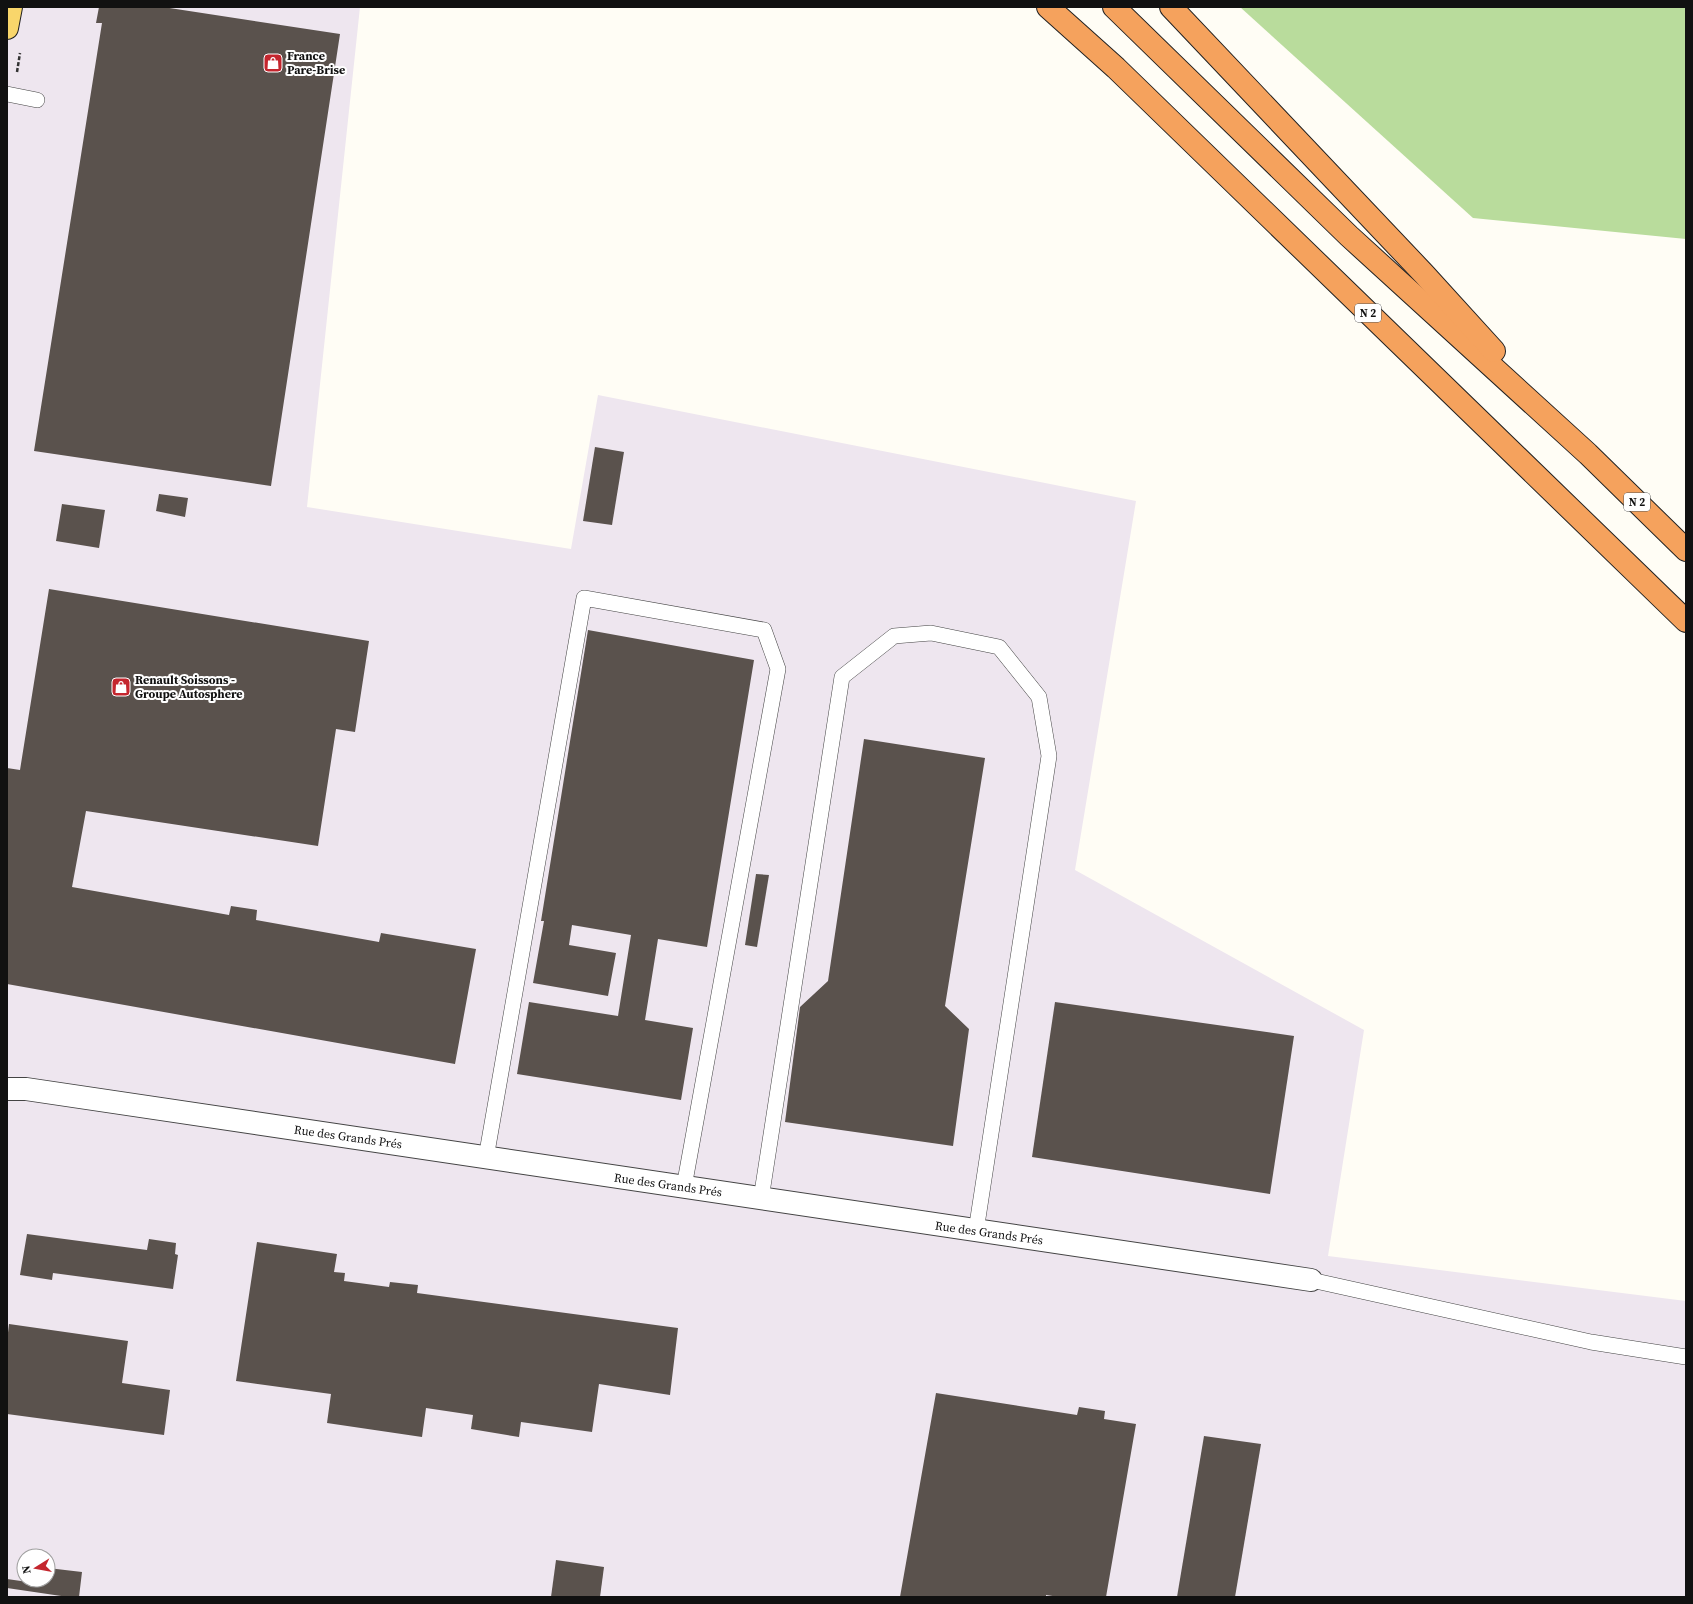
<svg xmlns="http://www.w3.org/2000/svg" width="1693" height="1604" viewBox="0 0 1693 1604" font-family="'Source Serif 4',serif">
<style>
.industrial{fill:#eee6ef;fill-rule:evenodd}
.forest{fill:#b9dc9c}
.building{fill:#5a524d}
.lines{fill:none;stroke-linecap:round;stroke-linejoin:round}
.lane-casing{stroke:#444;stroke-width:16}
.street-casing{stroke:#444;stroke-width:24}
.primary-casing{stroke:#222;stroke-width:24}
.highway-casing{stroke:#222;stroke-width:24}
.path{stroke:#333;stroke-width:2.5;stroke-dasharray:4 2;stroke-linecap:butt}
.lane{stroke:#fff;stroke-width:15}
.street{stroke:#fff;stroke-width:22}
.primary{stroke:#f9d66b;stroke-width:22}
.highway{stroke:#f5a25d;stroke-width:22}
.labels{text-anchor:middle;stroke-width:4;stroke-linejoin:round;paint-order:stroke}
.shield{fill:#fff;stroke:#585858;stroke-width:1}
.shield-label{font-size:11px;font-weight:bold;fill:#111}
.poi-label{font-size:12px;font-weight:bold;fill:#111;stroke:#fff;text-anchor:start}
.street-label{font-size:12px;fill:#111;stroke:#fff}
</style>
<rect width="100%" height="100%" fill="#fffdf5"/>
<path class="industrial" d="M7,7h353l-53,500 264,42 27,-154 538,106 -61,369 289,160 -36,226 358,45v296h-1679zM24,1556h24v24h-24z"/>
<polygon class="forest" points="1240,7 1686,7 1686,239 1473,218"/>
<g class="building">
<polygon points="99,7 163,7 340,34 271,486 34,451 102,23 96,23"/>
<polygon points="595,447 624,452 612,525 583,521"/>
<polygon points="159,494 188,498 185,517 156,511"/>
<polygon points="62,504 105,510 99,548 56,541"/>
<polygon points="49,589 369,641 355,732 336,729 318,846 86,811 72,887 229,915 231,906 257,910 256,920 379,942 381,933 476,949 455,1064 7,984 7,768 20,770"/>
<polygon points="588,630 754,660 707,947 658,939 645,1020 693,1028 681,1100 517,1074 529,1002 618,1016 631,935 572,925 569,945 616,953 608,996 533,983 544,921 541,921"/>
<polygon points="864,739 985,758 945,1006 969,1029 953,1146 785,1122 800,1007 828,981"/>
<polygon points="756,874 769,875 757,947 745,945"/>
<polygon points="1055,1002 1294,1036 1270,1194 1032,1157"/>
<polygon points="27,1234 147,1250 149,1239 176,1243 175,1254 178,1255 173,1289 53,1273 52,1280 20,1275"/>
<polygon points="257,1242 337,1254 334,1272 345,1273 344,1281 389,1287 390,1282 418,1285 417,1293 678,1328 670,1395 599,1384 592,1432 521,1422 519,1437 471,1429 473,1415 426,1408 422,1437 327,1423 331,1394 236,1381"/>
<polygon points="9,1324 128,1341 122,1383 170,1390 164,1435 7,1414 7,1341"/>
<polygon points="936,1393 1077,1415 1079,1407 1105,1411 1104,1419 1136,1424 1106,1597 1059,1597 1046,1595 1046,1597 900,1597"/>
<polygon points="1204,1436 1261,1444 1235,1597 1177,1597"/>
<polygon points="556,1560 604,1567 600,1597 551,1597"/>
<polygon points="48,1568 82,1572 79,1597 68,1597 7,1588 7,1579 35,1583 36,1580 48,1580"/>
</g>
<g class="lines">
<g class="lane-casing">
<g id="lane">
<polyline points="7,94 37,100"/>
<polyline points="486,1158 584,598 764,630 778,669 684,1187"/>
<polyline points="761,1199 842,677 894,636 931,633 999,647 1039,697 1049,756 976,1231"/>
<polyline points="1311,1280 1591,1342 1686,1357"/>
</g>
</g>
<g class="street-casing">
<polyline id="street" points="7,1089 26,1089 1311,1280"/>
</g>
<g class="primary-casing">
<polyline id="primary" points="7,28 11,7"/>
</g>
<g class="highway-casing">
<g id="highway">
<polyline points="1048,7 1116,68 1686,621"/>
<polyline points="1114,7 1349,236 1588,454 1686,550"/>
<polyline points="1171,7 1424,274 1494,351"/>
</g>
</g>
<polyline class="path" points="17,72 20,53"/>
<use href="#lane" class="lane"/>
<use href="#street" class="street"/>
<use href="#primary" class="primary"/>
<use href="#highway" class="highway"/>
</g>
<defs>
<g id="shop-square" transform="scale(1)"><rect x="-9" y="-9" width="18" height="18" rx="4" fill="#c4262e" stroke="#fff"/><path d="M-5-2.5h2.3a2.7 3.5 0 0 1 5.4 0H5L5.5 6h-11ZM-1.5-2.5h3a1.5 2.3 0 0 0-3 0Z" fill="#fff"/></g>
</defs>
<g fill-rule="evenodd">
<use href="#shop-square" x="273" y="63"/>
<use href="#shop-square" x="121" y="687"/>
</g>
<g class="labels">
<g class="shield">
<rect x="1355" y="304" width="26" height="18" rx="3"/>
<rect x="1624" y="493" width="26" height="18" rx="3"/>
</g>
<g class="shield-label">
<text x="1368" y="317">N 2</text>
<text x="1637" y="506">N 2</text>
</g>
<g class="poi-label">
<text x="287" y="60">France<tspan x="287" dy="14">Pare-Brise</tspan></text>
<text x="135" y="684">Renault Soissons -<tspan x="135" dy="14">Groupe Autosphere</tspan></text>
</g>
<g class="street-label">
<text transform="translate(348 1137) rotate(8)" y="4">Rue des Grands Prés</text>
<text transform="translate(668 1185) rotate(8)" y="4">Rue des Grands Prés</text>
<text transform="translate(989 1233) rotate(8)" y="4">Rue des Grands Prés</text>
</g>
</g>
<rect width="1693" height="1604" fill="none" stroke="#111111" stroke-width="16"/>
<g transform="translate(36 1568) rotate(259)"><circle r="19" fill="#ffffff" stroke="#a0a0a0"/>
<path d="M0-3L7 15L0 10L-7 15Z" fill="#c4262e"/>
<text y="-6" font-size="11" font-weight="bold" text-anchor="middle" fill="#111111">N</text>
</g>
</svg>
